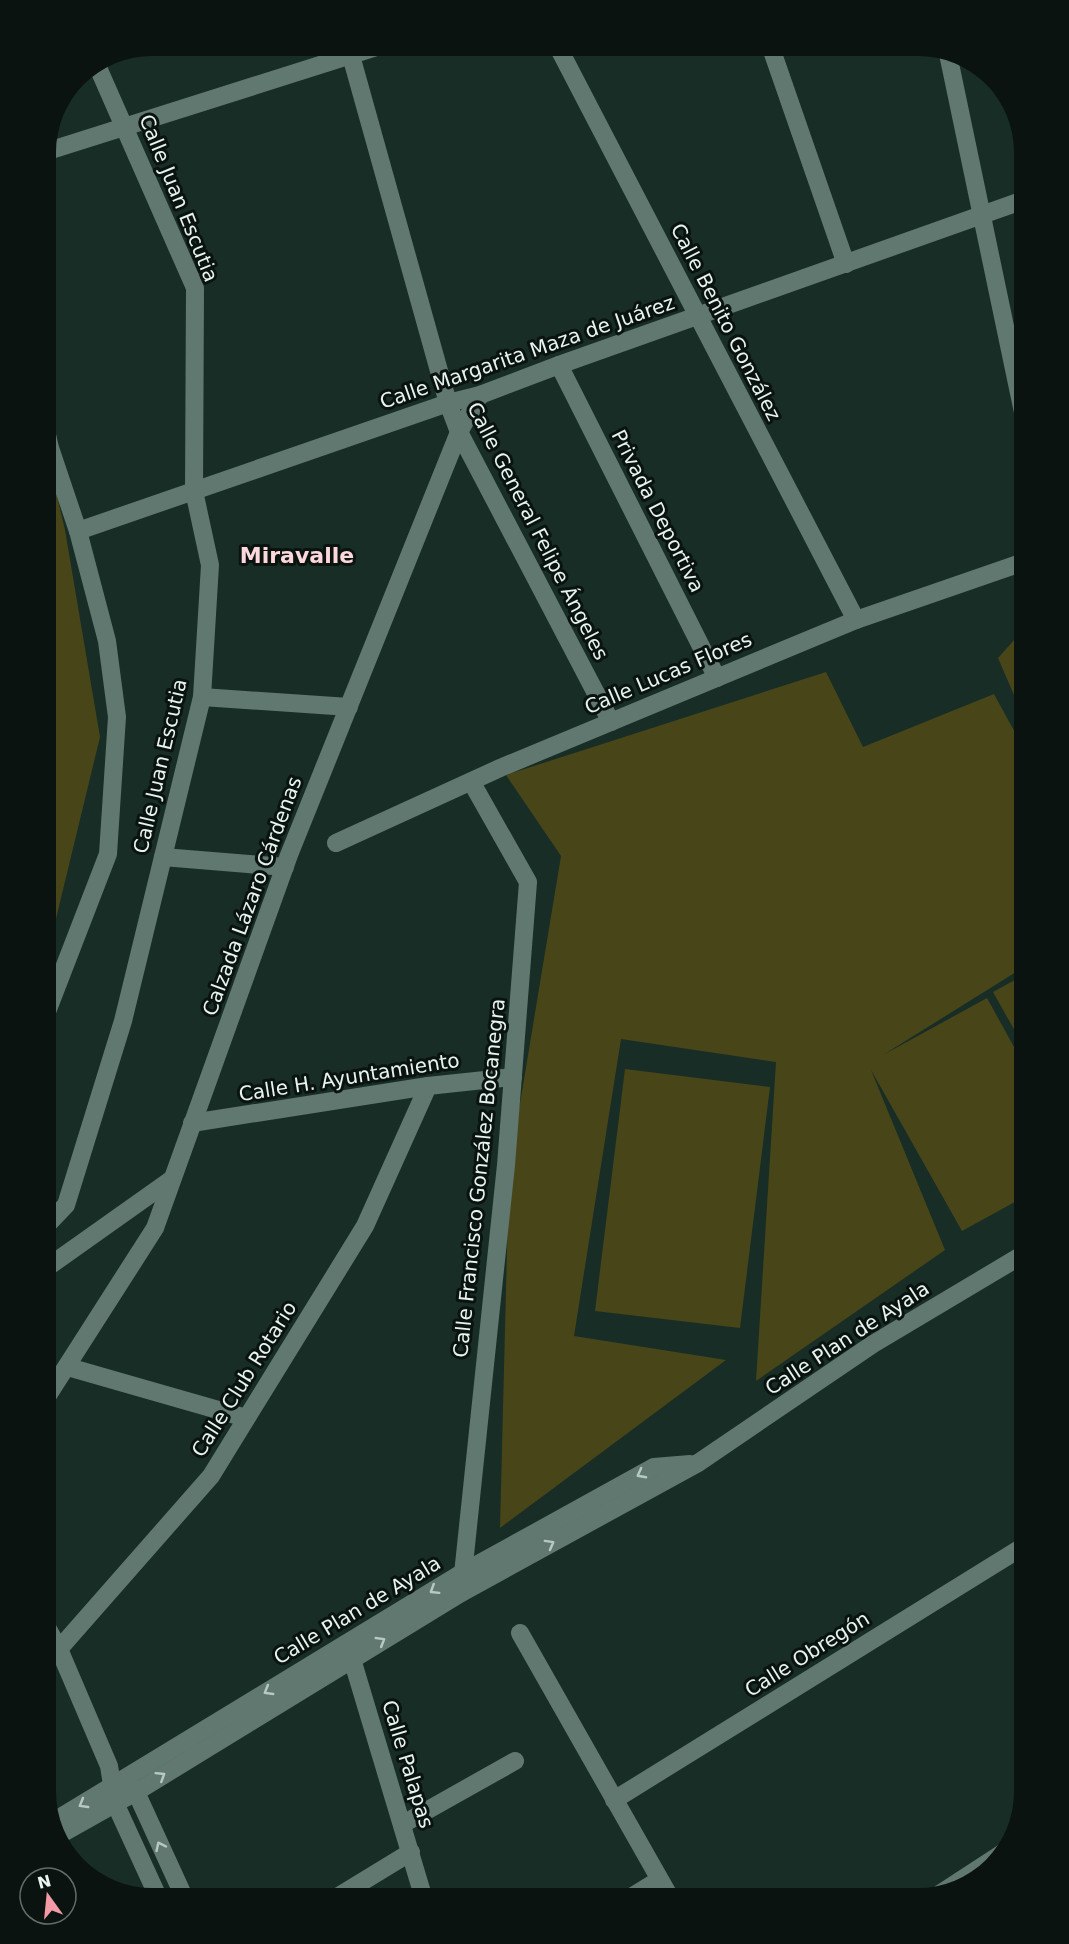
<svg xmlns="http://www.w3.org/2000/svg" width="1069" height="1944" viewBox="0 0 1069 1944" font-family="'DejaVu Sans',sans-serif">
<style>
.green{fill:#484618}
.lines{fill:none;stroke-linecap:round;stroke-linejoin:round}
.minor{stroke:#617870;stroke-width:18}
.oneway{stroke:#b8c9c3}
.labels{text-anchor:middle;stroke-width:6;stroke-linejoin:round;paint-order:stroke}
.street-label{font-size:20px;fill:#e7f4ef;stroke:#0a1310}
.quarter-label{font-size:22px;font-weight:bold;fill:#fcd8dc;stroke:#0a1310}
</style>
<rect width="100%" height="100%" fill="#172d26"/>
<g class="green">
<polygon points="45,445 65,530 100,737 45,964"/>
<polygon points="1024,629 1024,718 998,658"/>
<polygon points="826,672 863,747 994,694 1024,749 1024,967 883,1055 987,998 1024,1065 1024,1197 962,1231 871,1070 945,1250 756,1381 776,1062 621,1039 574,1336 726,1360 500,1528 509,1170 561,856 506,775"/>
<polygon points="1024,975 1024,1047 993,992"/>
<polygon points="625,1069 770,1087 740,1328 595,1311"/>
</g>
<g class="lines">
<g class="minor">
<polyline points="348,45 448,403 459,432 611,722"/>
<polyline points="557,45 856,620"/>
<polyline points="770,45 846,264"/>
<polyline points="948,54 1024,417"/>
<polyline points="45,152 383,45"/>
<polyline points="559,365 717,678"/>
<polyline points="78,531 448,403 480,395 559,365 1024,200"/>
<polyline points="202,697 349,707"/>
<polyline points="336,843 500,768 856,620 1024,562"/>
<polyline points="163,857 285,867"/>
<polyline points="45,1017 108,854 117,717 107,641 78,531 50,448 45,426"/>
<polyline points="192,1123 428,1086 513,1077"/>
<polyline points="45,1227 66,1205 123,1021 202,697 210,565 194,491 195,288 96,63"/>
<polyline points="45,1269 172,1179"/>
<polyline points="68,1367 246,1418"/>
<polyline points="45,1400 155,1228 289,855 459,432 480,395"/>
<polyline points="461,1593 506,1165 528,882 472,783"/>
<polyline points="45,1624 59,1649 109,1766 115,1803 159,1899"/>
<polyline points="520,1633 671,1899"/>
<polyline points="346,1649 352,1659 424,1899"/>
<polyline points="45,1659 59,1649 211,1476 365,1226 428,1086"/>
<polyline points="129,1785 136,1792 185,1899"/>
<polyline points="614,1800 1024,1546"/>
<polyline points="51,1823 462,1573 654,1467 690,1464"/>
<polyline points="403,1824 515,1761"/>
<polyline points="56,1837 136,1792 461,1593 698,1463 873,1344 1024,1254"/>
<polyline points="938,1895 1007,1850"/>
<polyline points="334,1899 411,1852"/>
<polyline points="628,1899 659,1880"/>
</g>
</g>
<defs><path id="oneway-chevron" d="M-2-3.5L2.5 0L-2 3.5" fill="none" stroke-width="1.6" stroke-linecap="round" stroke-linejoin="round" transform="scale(1.5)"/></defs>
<g class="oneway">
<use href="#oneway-chevron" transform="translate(641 1474) rotate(152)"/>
<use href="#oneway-chevron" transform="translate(550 1544) rotate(-29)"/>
<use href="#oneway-chevron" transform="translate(434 1590) rotate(148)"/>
<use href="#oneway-chevron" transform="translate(381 1641) rotate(-31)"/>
<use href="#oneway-chevron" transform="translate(268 1691) rotate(149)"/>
<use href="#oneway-chevron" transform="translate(161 1776) rotate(-32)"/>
<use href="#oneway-chevron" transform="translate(83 1804) rotate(150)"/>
<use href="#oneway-chevron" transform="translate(160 1846) rotate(-115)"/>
</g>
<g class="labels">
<g class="street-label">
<text transform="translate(179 198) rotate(68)" y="7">Calle Juan Escutia</text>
<text transform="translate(726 322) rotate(63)" y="7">Calle Benito González</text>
<text transform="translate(527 352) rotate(-19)" y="7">Calle Margarita Maza de Juárez</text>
<text transform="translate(658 511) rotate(63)" y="7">Privada Deportiva</text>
<text transform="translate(538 531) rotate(63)" y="7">Calle General Felipe Ángeles</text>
<text transform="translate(668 673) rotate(-23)" y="7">Calle Lucas Flores</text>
<text transform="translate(160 766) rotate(-77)" y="7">Calle Juan Escutia</text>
<text transform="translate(252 896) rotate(-70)" y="7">Calzada Lázaro Cárdenas</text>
<text transform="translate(349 1077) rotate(-9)" y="7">Calle H. Ayuntamiento</text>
<text transform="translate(479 1178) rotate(-84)" y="7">Calle Francisco González Bocanegra</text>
<text transform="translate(847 1338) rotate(-33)" y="7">Calle Plan de Ayala</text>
<text transform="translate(244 1379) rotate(-58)" y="7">Calle Club Rotario</text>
<text transform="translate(357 1610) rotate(-31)" y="7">Calle Plan de Ayala</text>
<text transform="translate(807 1654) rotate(-32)" y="7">Calle Obregón</text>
<text transform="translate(408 1764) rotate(73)" y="7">Calle Palapas</text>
</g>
<g class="quarter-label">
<text x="297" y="563">Miravalle</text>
</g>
</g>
<path d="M0 0H1069V1944H0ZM152 56H918A96 96 0 0 1 1014 152V1792A96 96 0 0 1 918 1888H152A96 96 0 0 1 56 1792V152A96 96 0 0 1 152 56Z" fill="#0a1310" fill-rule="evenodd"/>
<g transform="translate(48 1896) rotate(345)"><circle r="28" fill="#0a1310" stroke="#626d69" stroke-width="1.5"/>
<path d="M0-4.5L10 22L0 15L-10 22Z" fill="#f49aa6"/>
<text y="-9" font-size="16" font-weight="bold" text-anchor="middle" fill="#e7f4ef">N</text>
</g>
</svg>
